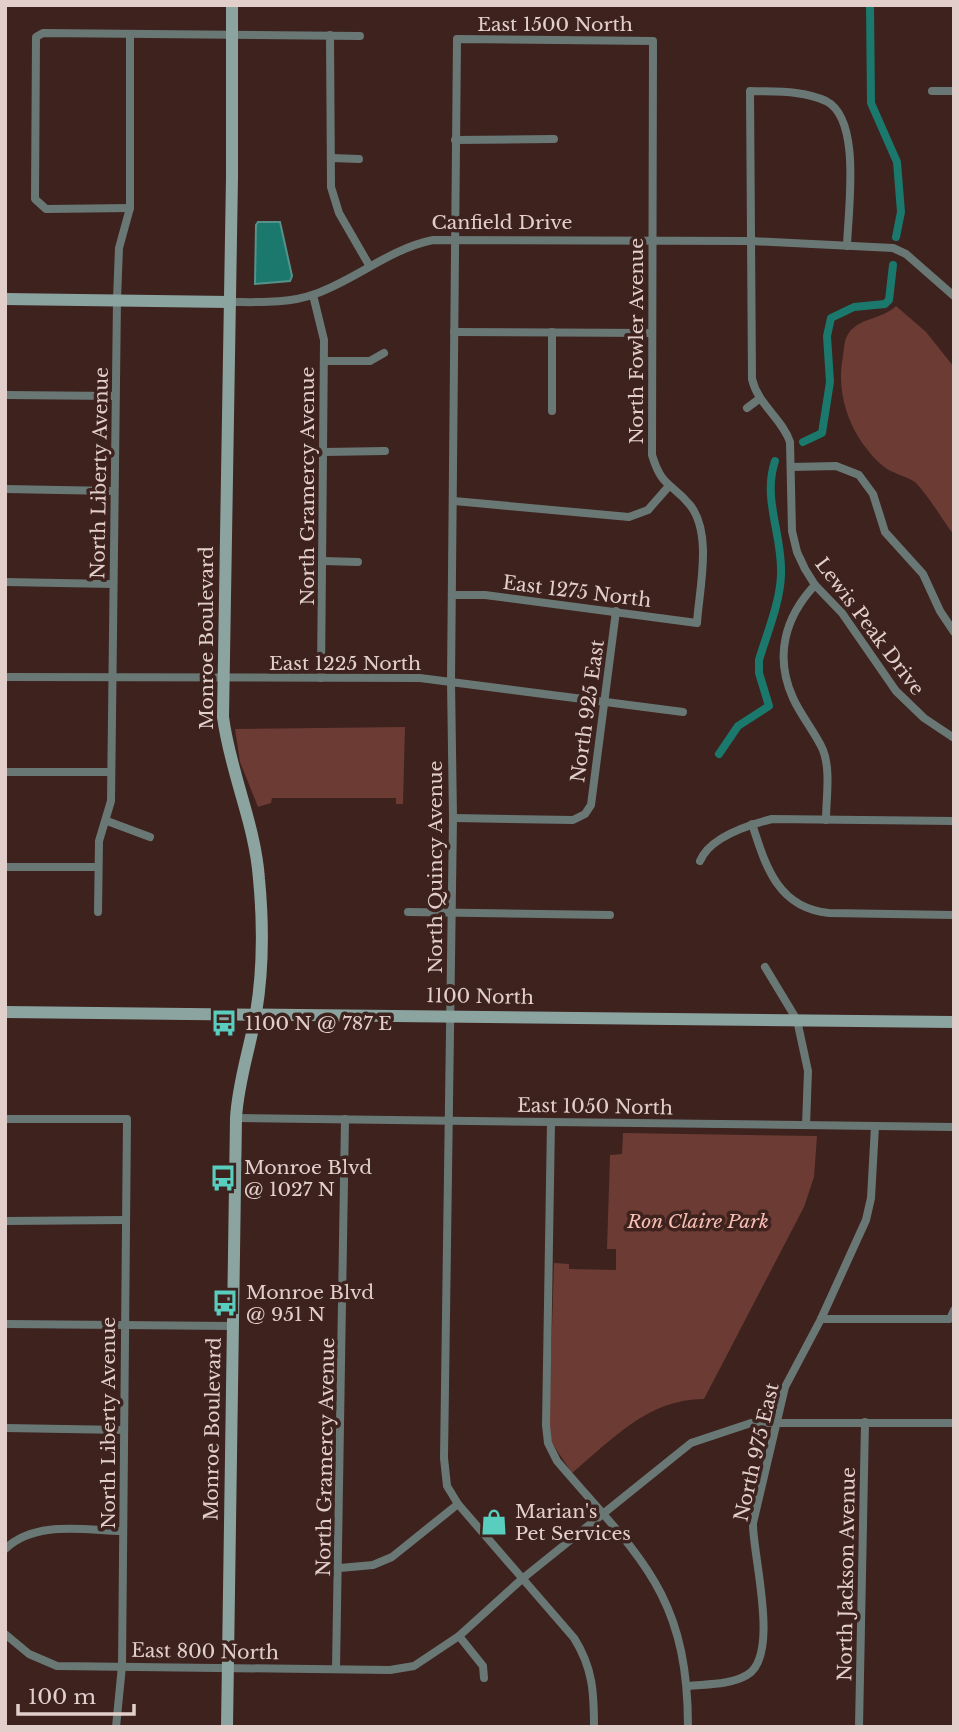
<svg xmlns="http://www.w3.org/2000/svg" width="959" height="1732" viewBox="0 0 959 1732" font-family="'Libre Baskerville',serif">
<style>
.green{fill:#6c3b34}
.water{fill:#1a786d;stroke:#56928a;stroke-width:2}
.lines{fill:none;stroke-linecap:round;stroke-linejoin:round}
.canal{stroke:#1a786d;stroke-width:8}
.street{stroke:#697875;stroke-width:8}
.secondary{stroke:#8ba4a0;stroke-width:12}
.labels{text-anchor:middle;stroke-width:7;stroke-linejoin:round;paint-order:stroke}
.street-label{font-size:19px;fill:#e2cfcc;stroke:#3d221e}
.poi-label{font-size:19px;fill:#e2cfcc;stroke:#3d221e;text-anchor:start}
.park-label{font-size:19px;font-style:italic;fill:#f8beb4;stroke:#3d221e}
</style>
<rect width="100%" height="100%" fill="#3d221e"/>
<g class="green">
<path d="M896,306l30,26 28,35v168c-13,-17 -24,-37 -38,-52 -8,-7 -24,-9 -33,-17 -31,-27 -48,-69 -40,-110 1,-6 1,-15 4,-20 10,-19 35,-16 49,-30z"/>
<polygon points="405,727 403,804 396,804 396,798 272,798 271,803 258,807 240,762 235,729"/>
<path d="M623,1133l194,3 -3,41 -10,30 -100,192c-56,0 -91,40 -132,74l-20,-30 -3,-17 5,-163 15,1v5l47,1v-21h-9l3,-94 12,-1z"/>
</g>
<polygon class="water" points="258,222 280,222 292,276 290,281 255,284 256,225"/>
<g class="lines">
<g class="canal">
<polyline points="870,5 871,103 897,162 901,212 896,237"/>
<polyline points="803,442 822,433 830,382 827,336 831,318 854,307 885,304 889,300 893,265"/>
<path d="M719,754l19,-28 31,-20 -10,-33v-13c8,-27 21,-57 22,-85 2,-40 -19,-75 -6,-114"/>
</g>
<g class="street">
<polyline points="330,35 331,187 339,213 369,265"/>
<polyline points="932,91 954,91"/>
<polyline points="455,140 554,139"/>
<polyline points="331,158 359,159"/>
<polyline points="130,208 46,209 35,199 36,37 43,33 360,36"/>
<path d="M847,246c1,-36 15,-127 -21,-145 -24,-11 -50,-9 -76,-10l2,288c6,26 30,39 38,63l2,89 5,21 8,17 10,16 27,28 54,78 28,27 30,20"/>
<polyline points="313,295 324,340 321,678"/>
<path d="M229,302c28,0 59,2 86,-8 42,-15 74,-45 118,-54l318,1 142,7 13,6 48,42"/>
<polyline points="454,332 651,333"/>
<polyline points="324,361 370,361 384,353"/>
<polyline points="5,395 115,396"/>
<polyline points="747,408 759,399"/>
<polyline points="552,411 552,332"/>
<polyline points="324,452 385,451"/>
<polyline points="791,467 836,466 859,475 873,494 885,532 923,574 940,611 954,632"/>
<polyline points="5,489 114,491"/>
<polyline points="454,501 629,517 648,510 669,486"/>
<polyline points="323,561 358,562"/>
<polyline points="5,582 113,584"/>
<path d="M815,585c-30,32 -41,71 -22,113 8,18 22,34 30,52 8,20 3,49 3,70"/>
<path d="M453,595h32l212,28c2,-33 16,-89 -7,-118 -19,-23 -28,-17 -38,-50l1,-414 -196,-2 -6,642 2,137 -9,640 3,28 11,18 116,134c19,30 20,55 20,89"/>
<polyline points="5,677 420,678 683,712"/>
<polyline points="5,772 110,772"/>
<polyline points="453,818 573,820 585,814 591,805 616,611"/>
<polyline points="107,821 150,837"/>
<path d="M752,824c14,43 26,84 77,89l125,2"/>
<path d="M700,861c10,-24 48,-36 72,-42l182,2"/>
<polyline points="5,867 98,867"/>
<polyline points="98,912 99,841 111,801 117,299 119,248 130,208 130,34"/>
<polyline points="408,912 610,915"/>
<polyline points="765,967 797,1020 808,1071 806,1125"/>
<polyline points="236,1118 954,1127"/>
<polyline points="5,1119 127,1119 122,1666 116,1727"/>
<path d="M551,1122l-5,303 2,18 9,18c81,95 131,131 131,266"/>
<polyline points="5,1221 125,1220"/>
<polyline points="821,1319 950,1319 954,1310"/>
<polyline points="5,1324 233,1326"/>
<polyline points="5,1428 124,1430"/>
<path d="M5,1549c30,-29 80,-19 117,-18"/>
<polyline points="340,1568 373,1565 392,1557 458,1504"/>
<polyline points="5,1634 29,1654 57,1666 390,1670 414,1666 459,1636 522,1579 691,1443 751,1423 954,1423"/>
<polyline points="459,1636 483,1666 484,1678"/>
<polyline points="336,1669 345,1119"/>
<path d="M688,1686c19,-2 42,-1 59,-11 34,-19 5,-122 6,-152l32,-136 36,-68 45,-99 5,-22 4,-72"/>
<polyline points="859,1727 865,1422"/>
</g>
<g class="secondary">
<polyline points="5,299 229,302"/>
<polyline points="5,1012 954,1022"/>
<path d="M227,1727l9,-609c2,-36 14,-70 20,-105 7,-42 7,-92 3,-134 -4,-56 -29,-107 -36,-162l9,-540v-172"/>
</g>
</g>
<defs>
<g id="bus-bare" transform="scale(2.1)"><path d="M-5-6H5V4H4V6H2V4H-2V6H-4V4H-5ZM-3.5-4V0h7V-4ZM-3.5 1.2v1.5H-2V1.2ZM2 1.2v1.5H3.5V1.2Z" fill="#59cebe" stroke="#3d221e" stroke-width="2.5" paint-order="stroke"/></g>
<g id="shop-bare" transform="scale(2.1)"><path d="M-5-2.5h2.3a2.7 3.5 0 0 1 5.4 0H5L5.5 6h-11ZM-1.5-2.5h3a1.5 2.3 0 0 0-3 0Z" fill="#59cebe" stroke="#3d221e" stroke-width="2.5" paint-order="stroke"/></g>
</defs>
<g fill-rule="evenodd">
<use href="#bus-bare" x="224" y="1023"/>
<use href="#bus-bare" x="223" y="1178"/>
<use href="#bus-bare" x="225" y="1303"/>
<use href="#shop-bare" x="494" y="1522"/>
</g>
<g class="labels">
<g class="street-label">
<text x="555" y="31">East 1500 North</text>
<text x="502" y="229">Canfield Drive</text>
<text transform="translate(636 341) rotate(-90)" y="7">North Fowler Avenue</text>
<text transform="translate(99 473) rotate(-89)" y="7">North Liberty Avenue</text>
<text transform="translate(307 486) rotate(-90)" y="7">North Gramercy Avenue</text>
<text transform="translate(577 591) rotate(7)" y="7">East 1275 North</text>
<text transform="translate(870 626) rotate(53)" y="7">Lewis Peak Drive</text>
<text transform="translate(206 638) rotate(-90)" y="7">Monroe Boulevard</text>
<text x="345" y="670">East 1225 North</text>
<text transform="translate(587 711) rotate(-82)" y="7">North 925 East</text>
<text transform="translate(435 867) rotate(-90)" y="7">North Quincy Avenue</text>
<text transform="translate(480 996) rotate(1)" y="7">1100 North</text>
<text transform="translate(595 1106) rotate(1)" y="7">East 1050 North</text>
<text transform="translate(108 1423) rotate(-90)" y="7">North Liberty Avenue</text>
<text transform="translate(212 1429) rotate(-89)" y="7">Monroe Boulevard</text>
<text transform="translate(756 1452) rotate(-77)" y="7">North 975 East</text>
<text transform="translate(325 1457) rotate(-89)" y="7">North Gramercy Avenue</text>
<text transform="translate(846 1574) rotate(-89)" y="7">North Jackson Avenue</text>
<text transform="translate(205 1651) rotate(1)" y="7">East 800 North</text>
</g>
<g class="poi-label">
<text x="245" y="1030">1100 N @ 787 E</text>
<text x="244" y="1174">Monroe Blvd<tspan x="244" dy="22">@ 1027 N</tspan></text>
<text x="246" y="1299">Monroe Blvd<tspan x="246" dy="22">@ 951 N</tspan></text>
<text x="515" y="1518">Marian's<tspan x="515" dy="22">Pet Services</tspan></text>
</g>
<g class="park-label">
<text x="698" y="1228">Ron Claire Park</text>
</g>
</g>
<rect width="959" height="1732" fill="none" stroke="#e2cfcc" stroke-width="14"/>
<path d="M18 1704v10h116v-10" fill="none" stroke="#e2cfcc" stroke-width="3.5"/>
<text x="28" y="1704" font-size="21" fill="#e2cfcc" stroke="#3d221e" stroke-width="5" paint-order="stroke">100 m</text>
</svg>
